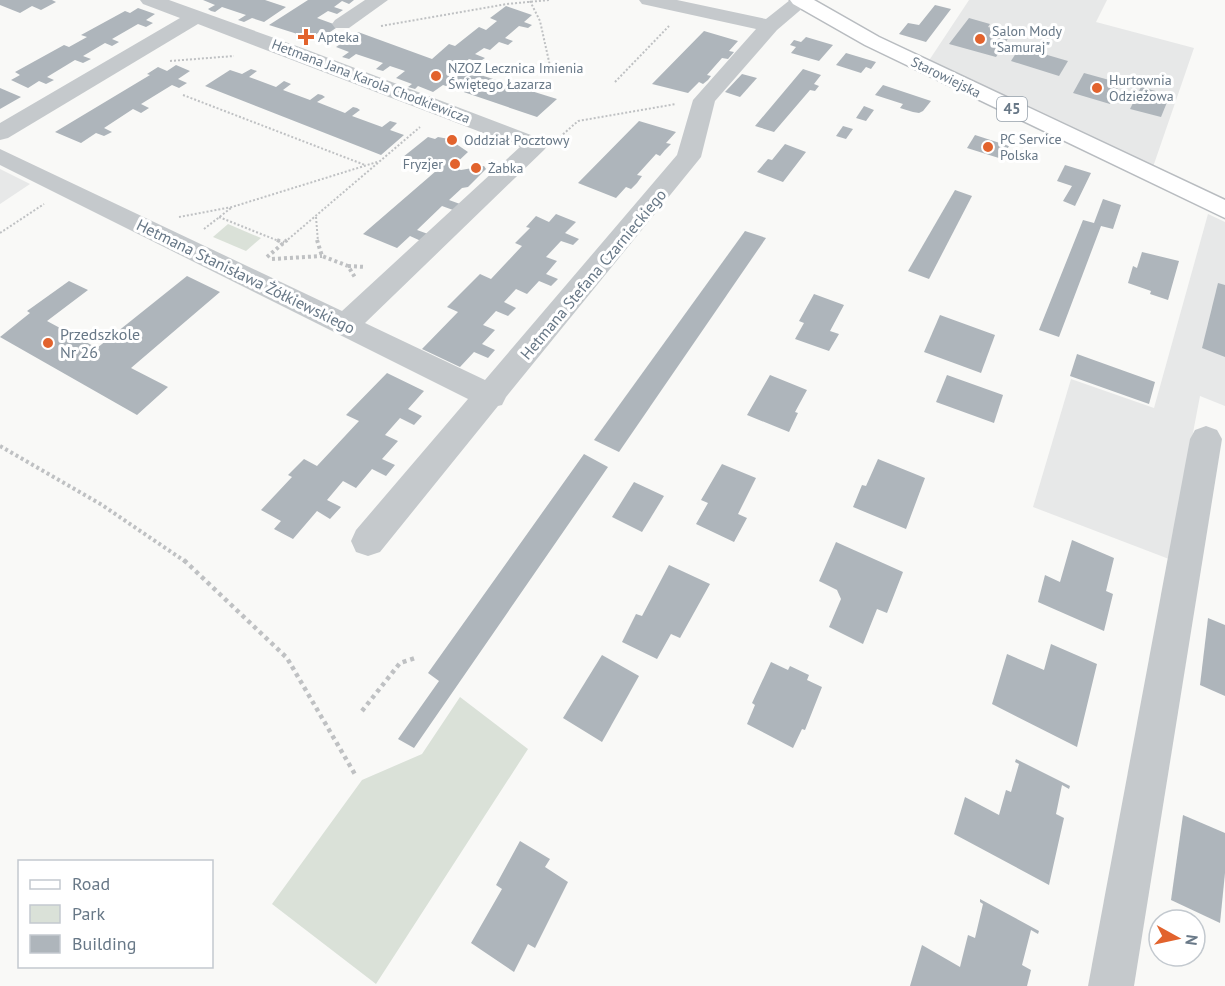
<svg xmlns="http://www.w3.org/2000/svg" width="1225" height="986" viewBox="0 0 1225 986" font-family="'PT Sans',sans-serif">
<style>
.built{fill:#e7e8e8}
.green{fill:#dae1d8}
.building{fill:#aeb5bb}
.lines{fill:none;stroke-linecap:round;stroke-linejoin:round}
.major-casing{stroke:#b8bcc0;stroke-width:3}
.path-far2{stroke:#bfc1c3;stroke-width:2;stroke-dasharray:2 2;stroke-linecap:butt}
.path-far1{stroke:#bfc1c3;stroke-width:4;stroke-dasharray:3 3;stroke-linecap:butt}
.path{stroke:#bfc1c3;stroke-width:4.5;stroke-dasharray:4 4;stroke-linecap:butt}
.minor{fill:#c5c9cc;fill-rule:evenodd}
.major{fill:#fff;fill-rule:evenodd}
.poi-dot{fill:#e2632d;stroke:#fff;stroke-width:2}
.labels{text-anchor:middle;stroke-width:6;stroke-linejoin:round;paint-order:stroke}
.far-poi-label{font-size:14px;fill:#687887;stroke:#fff;text-anchor:start}
.far-street-label{font-size:14px;fill:#687887;stroke:#fff}
.shield{fill:#fff;stroke:#95a0ab;stroke-width:1.5}
.shield-label{font-size:15px;font-weight:bold;fill:#687887}
.street-label{font-size:16px;fill:#687887;stroke:#fff}
.poi-label{font-size:16px;fill:#687887;stroke:#fff;text-anchor:start}
</style>
<rect width="100%" height="100%" fill="#f9f9f7"/>
<g class="built">
<polygon points="969,0 1107,0 1096,22 1194,48 1153,167 928,62"/>
<polygon points="0,169 30,184 0,204"/>
<polygon points="1208,214 1225,222 1225,406 1200,396 1169,559 1033,507 1071,379 1154,408"/>
</g>
<g class="green">
<polygon points="228,224 261,238 246,251 213,237"/>
<polygon points="460,697 528,749 376,984 272,904 362,780 422,754"/>
</g>
<g class="building">
<polygon points="0,0 52,0 56,2 41,10 32,6 20,13 0,5"/>
<polygon points="203,0 265,0 286,7 264,22 252,18 244,22 238,20 246,15 222,7 215,12 211,11 208,9 215,5"/>
<polygon points="308,0 354,0 349,4 342,1 334,7 343,10 337,14 328,11 317,18 339,26 327,34 321,31 310,38 269,25"/>
<polygon points="935,5 951,9 926,42 899,34 908,23 919,25"/>
<polygon points="506,6 532,15 524,22 532,25 528,28 519,26 505,38 513,41 508,45 499,42 490,50 484,48 475,54 485,58 479,62 469,59 458,68 557,99 537,117 443,85 433,92 418,86 415,89 408,87 412,84 396,78 405,71 390,66 383,71 376,69 383,63 356,54 349,59 342,57 349,52 336,47 358,32 432,59 449,44 455,46 479,27 486,30 497,21 490,18"/>
<polygon points="138,8 155,14 146,20 153,23 146,27 138,24 112,39 119,42 112,46 105,43 83,56 91,59 83,63 75,60 47,77 54,80 46,84 39,81 28,88 11,80 20,75 15,72 64,45 69,47 87,37 81,35 125,11 130,13"/>
<polygon points="969,18 990,24 988,27 1011,34 996,57 949,44"/>
<polygon points="704,31 738,41 729,51 734,52 728,59 722,58 707,75 711,76 708,80 703,84 699,82 688,93 652,84"/>
<polygon points="806,37 833,45 819,61 791,53 796,47 790,45 794,40 801,42"/>
<polygon points="1020,47 1068,61 1059,76 1011,61"/>
<polygon points="846,53 876,62 871,69 866,67 861,73 836,65"/>
<polygon points="176,65 190,71 178,79 187,83 179,88 172,85 141,104 149,108 141,113 133,109 104,128 112,132 104,136 96,133 81,143 55,132 150,75 147,74 158,67 167,71"/>
<polygon points="251,69 257,71 249,77 276,87 284,81 291,84 283,90 310,100 318,94 322,95 325,97 317,102 345,113 353,107 357,108 360,110 352,116 382,127 390,121 397,123 390,130 404,135 381,155 205,86 230,70 242,74"/>
<polygon points="803,69 821,75 814,84 819,86 815,91 810,90 774,132 755,126"/>
<polygon points="1084,73 1120,83 1110,104 1073,93"/>
<polygon points="742,74 757,78 740,97 725,92"/>
<polygon points="883,85 931,101 923,111 919,113 913,112 900,108 903,104 875,95"/>
<polygon points="1141,87 1170,95 1161,117 1130,109"/>
<polygon points="0,88 21,97 0,109"/>
<polygon points="864,106 874,110 866,121 856,118"/>
<polygon points="639,121 676,132 666,143 671,144 665,150 660,156 656,154 637,175 642,176 637,183 631,189 626,187 616,198 578,183"/>
<polygon points="843,126 853,129 846,139 836,136"/>
<polygon points="975,135 1009,146 1002,159 967,148"/>
<polygon points="428,137 435,139 438,137 449,139 468,152 452,167 461,170 484,166 486,169 468,187 462,188 449,200 460,204 453,210 442,206 417,230 428,234 421,241 410,236 397,248 363,234 436,171 403,157"/>
<polygon points="785,144 806,152 783,182 757,172 768,159 772,160"/>
<polygon points="1065,165 1091,173 1075,206 1063,201 1072,186 1057,181"/>
<polygon points="955,190 972,196 929,279 908,271"/>
<polygon points="1103,199 1121,205 1113,229 1101,226 1059,337 1039,330 1083,220 1094,223"/>
<polygon points="556,214 576,222 565,233 579,239 573,245 561,241 546,257 557,261 546,274 558,279 551,286 539,281 527,294 516,289 504,302 516,308 508,316 496,311 483,325 495,330 482,344 495,350 488,358 474,352 460,367 422,349 458,312 447,307 480,274 491,279 522,246 515,243 530,228 526,227 536,216 549,222"/>
<polygon points="745,231 766,238 619,452 594,440"/>
<polygon points="1142,252 1179,261 1168,300 1150,294 1151,291 1128,283 1133,266 1137,268"/>
<polygon points="187,276 220,292 131,368 168,387 137,415 0,337 30,313 27,311 69,281 88,290 47,321 97,348"/>
<polygon points="1218,283 1225,285 1225,357 1202,348"/>
<polygon points="814,294 844,305 830,331 839,334 829,351 795,339 804,323 799,321"/>
<polygon points="940,315 995,335 981,373 924,352"/>
<polygon points="1077,354 1155,382 1149,404 1070,376"/>
<polygon points="387,373 424,391 408,409 422,416 414,425 400,418 385,435 398,441 382,459 395,465 386,476 372,469 356,488 343,481 327,500 341,507 330,519 317,511 293,539 274,529 281,521 261,510 292,477 288,475 304,459 317,466 359,421 346,415"/>
<polygon points="770,375 807,390 795,412 798,413 789,432 747,415"/>
<polygon points="947,375 1003,395 994,423 936,402"/>
<polygon points="584,454 608,467 414,748 398,739 439,681 428,673"/>
<polygon points="878,459 925,478 906,529 853,507 862,485 866,486"/>
<polygon points="722,464 756,478 738,514 747,518 734,542 696,524 708,503 701,500"/>
<polygon points="634,482 664,496 642,532 612,517"/>
<polygon points="1072,540 1114,558 1106,591 1113,594 1104,631 1038,602 1045,575 1060,582"/>
<polygon points="836,542 903,572 887,613 877,609 863,644 829,627 841,599 837,590 819,581"/>
<polygon points="669,565 710,584 680,638 671,634 657,659 622,642 636,614 642,616"/>
<polygon points="1208,618 1225,625 1225,696 1200,685"/>
<polygon points="1051,644 1097,664 1077,747 992,704 1007,654 1044,670"/>
<polygon points="602,655 639,676 602,742 563,718"/>
<polygon points="771,662 788,670 790,666 809,675 807,680 822,687 805,730 802,729 793,748 747,724 755,705 752,703"/>
<polygon points="1016,759 1070,786 1069,789 1062,785 1056,814 1064,818 1049,885 954,834 965,797 999,815 1006,790 1011,792 1019,764 1015,762"/>
<polygon points="1183,815 1225,833 1225,873 1220,923 1171,900"/>
<polygon points="520,841 550,859 545,867 568,882 535,948 528,944 514,972 471,943 502,889 496,885"/>
<polygon points="980,899 1039,931 1038,934 1031,930 1022,965 1031,970 1027,986 910,986 922,945 960,967 968,935 975,938 983,904 980,902"/>
</g>
<g class="lines">
<g class="major-casing">
<polygon id="major" points="790,0 814,0 879,37 1225,200 1225,218 865,45 793,4"/>
</g>
<g class="path-far2">
<polyline points="530,1 540,21 552,75"/>
<polyline points="381,26 507,4 549,0"/>
<polyline points="170,61 234,56"/>
<polyline points="615,82 669,26"/>
<polyline points="183,95 365,165"/>
<polyline points="560,137 578,121 676,104"/>
<polyline points="179,217 232,207 377,162"/>
<polyline points="219,217 281,242"/>
<polyline points="316,217 318,242"/>
<polyline points="204,229 231,208"/>
<polyline points="0,233 44,204"/>
<polyline points="285,242 420,127"/>
</g>
<g class="path-far1">
<polyline points="277,240 284,243"/>
<polyline points="317,240 322,256 348,266 356,279"/>
<polyline points="267,257 287,240"/>
<polyline points="272,259 322,256"/>
<polyline points="348,266 366,267"/>
<polyline points="0,446 102,505 186,562"/>
</g>
<g class="path">
<polyline points="184,560 287,658 356,776"/>
<polyline points="362,711 400,663 415,658"/>
</g>
<g class="minor">
<polygon points="140,0 169,0 305,49 544,140 548,145 544,150 365,323 485,380 677,155 693,100 756,29 642,4 639,0 677,0 766,19 790,0 811,1 777,30 715,101 701,157 697,162 506,397 502,405 498,406 380,552 368,556 356,552 351,541 356,530 468,399 0,165 0,149 342,311 520,147 198,24 8,138 0,140 0,123 180,18 143,4"/>
<polygon points="365,0 388,0 349,28 335,28 332,24 335,20"/>
<polygon points="1206,426 1217,430 1222,439 1134,986 1088,986 1190,439 1195,430"/>
</g>
<use href="#major" class="major"/>
</g>
<g class="poi-dot">
<path d="M303 28h6v6h6v6h-6v6h-6v-6h-6v-6h6z"/>
<circle cx="980" cy="39" r="6"/>
<circle cx="436" cy="76" r="6"/>
<circle cx="1097" cy="88" r="6"/>
<circle cx="452" cy="140" r="6"/>
<circle cx="988" cy="147" r="6"/>
<circle cx="455" cy="164" r="6"/>
<circle cx="476" cy="168" r="6"/>
<circle cx="48" cy="343" r="6"/>
</g>
<g class="labels">
<g class="far-poi-label">
<text x="992" y="36">Salon Mody<tspan x="992" dy="16">"Samuraj"</tspan></text>
<text x="318" y="42">Apteka</text>
<text x="448" y="73">NZOZ Lecznica Imienia<tspan x="448" dy="16">Świętego Łazarza</tspan></text>
<text x="1109" y="85">Hurtownia<tspan x="1109" dy="16">Odzieżowa</tspan></text>
<text x="1000" y="144">PC Service<tspan x="1000" dy="16">Polska</tspan></text>
<text x="464" y="145">Oddział Pocztowy</text>
<text x="443" y="169" text-anchor="end">Fryzjer</text>
<text x="488" y="173">Żabka</text>
</g>
<g class="far-street-label">
<text transform="translate(946 77) rotate(26)" y="5">Starowiejska</text>
<text transform="translate(371 81) rotate(21)" y="5">Hetmana Jana Karola Chodkiewicza</text>
</g>
<rect class="shield" x="997" y="97" width="30" height="24" rx="4.5"/>
<g class="shield-label">
<text x="1012" y="114">45</text>
</g>
<g class="street-label">
<text transform="translate(593 274) rotate(-50)" y="6">Hetmana Stefana Czarnieckiego</text>
<text transform="translate(246 276) rotate(26)" y="6">Hetmana Stanisława Żółkiewskiego</text>
</g>
<g class="poi-label">
<text x="60" y="340">Przedszkole<tspan x="60" dy="18">Nr 26</tspan></text>
</g>
</g>
<rect x="18" y="860" width="195" height="108" fill="#ffffff" stroke="#c3c9cf" stroke-width="1.5"/>
<rect x="30" y="880" width="30" height="9" fill="#ffffff" stroke="#c3c9cf" stroke-width="1.5"/>
<text x="72" y="890" font-size="18" fill="#687887">Road</text>
<rect x="30" y="905" width="30" height="18" fill="#dae1d8" stroke="#c3c9cf" stroke-width="1.5"/>
<text x="72" y="920" font-size="18" fill="#687887">Park</text>
<rect x="30" y="935" width="30" height="18" fill="#aeb5bb" stroke="#c3c9cf" stroke-width="1.5"/>
<text x="72" y="950" font-size="18" fill="#687887">Building</text>
<g transform="translate(1177 938) rotate(98)"><circle r="28" fill="#ffffff" stroke="#c3c9cf" stroke-width="1.5"/>
<path d="M0-4.5L10 22L0 15L-10 22Z" fill="#e2632d"/>
<text y="-9" font-size="16" font-weight="bold" text-anchor="middle" fill="#687887">N</text>
</g>
</svg>
